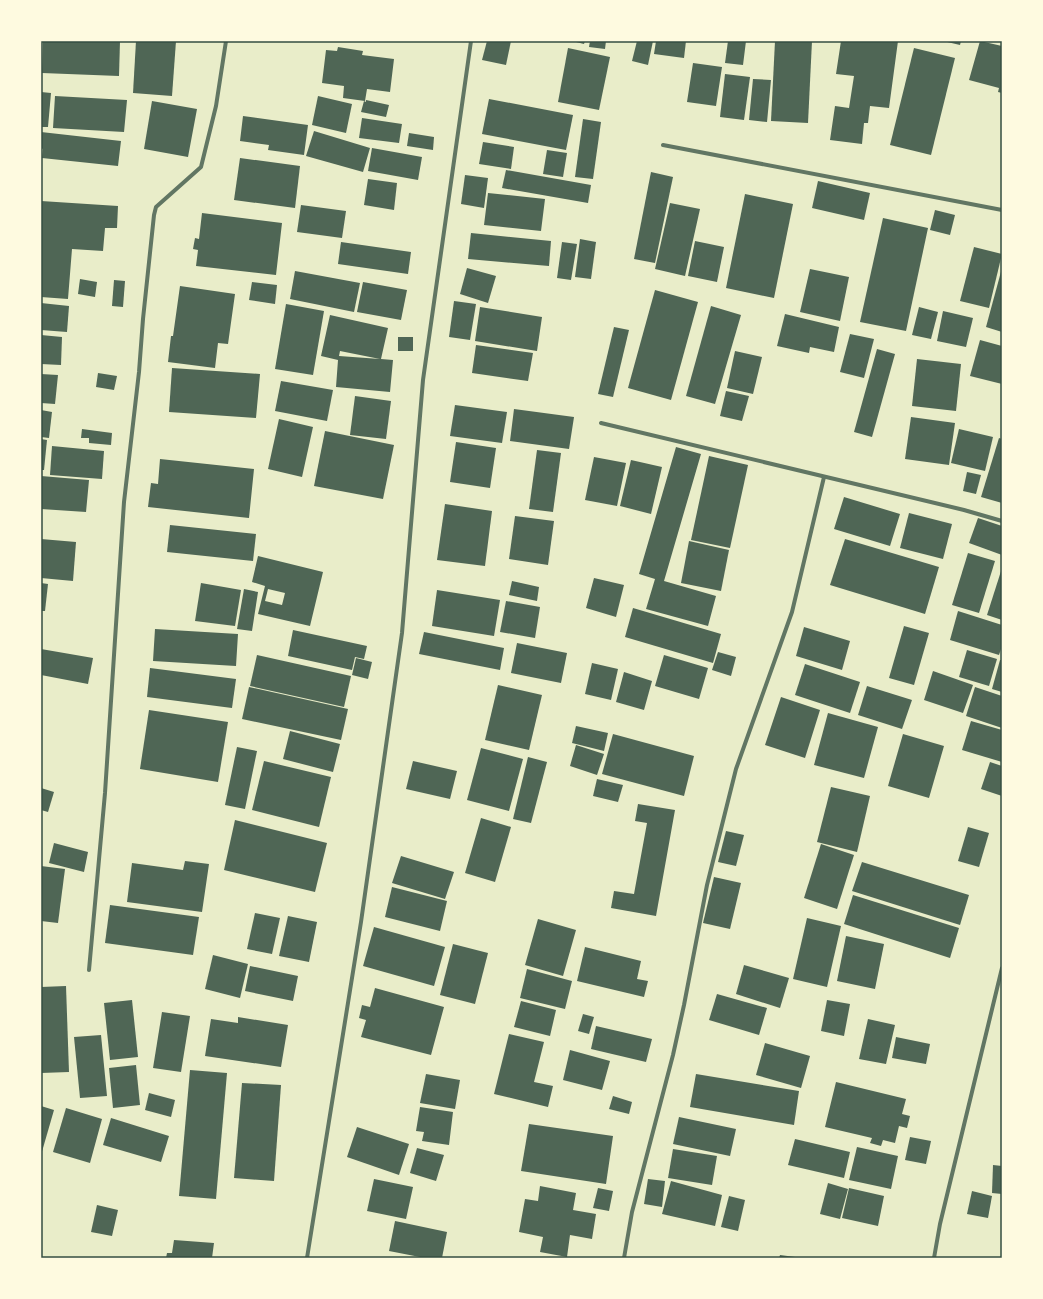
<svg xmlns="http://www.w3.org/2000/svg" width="1043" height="1299" viewBox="0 0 1043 1299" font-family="'Source Sans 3',sans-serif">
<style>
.building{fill:#4f6655;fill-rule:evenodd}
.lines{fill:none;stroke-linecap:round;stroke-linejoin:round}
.minor{stroke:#617663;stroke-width:4}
.neatline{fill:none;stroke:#344e41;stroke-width:1.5}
</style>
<rect width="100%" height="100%" fill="#e9edc9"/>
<g class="building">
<polygon points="43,41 120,41 119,76 42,73"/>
<polygon points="136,41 176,41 172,96 133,93"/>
<polygon points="487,41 511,41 506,65 482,60"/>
<polygon points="572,41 585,41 584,44"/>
<polygon points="590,41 606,41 605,49 589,47"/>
<polygon points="637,41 653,41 648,65 632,61"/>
<polygon points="656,41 686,41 684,58 654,54"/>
<polygon points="728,41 746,41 743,65 725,63"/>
<polygon points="775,41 812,41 808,123 771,121"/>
<polygon points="841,41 869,42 869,41 898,41 889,108 870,106 868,123 864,123 862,144 830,140 835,106 849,108 854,76 836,74"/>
<polygon points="943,41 961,41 960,45"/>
<polygon points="980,41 1002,46 1002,93 998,92 999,88 969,80"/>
<polygon points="338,47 363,51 362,55 394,59 390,92 367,89 365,101 343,98 344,86 322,83 326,50 337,51"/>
<polygon points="568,48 610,57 599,110 558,102"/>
<polygon points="914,48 955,58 931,155 890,145"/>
<polygon points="693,63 722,67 716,106 687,102"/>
<polygon points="725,74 750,77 744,120 720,117"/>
<polygon points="753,79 771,80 767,122 749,120"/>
<polygon points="41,92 51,93 48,127 41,127"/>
<polygon points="55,96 127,100 124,132 53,128"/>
<polygon points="318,96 352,104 346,133 312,125"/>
<polygon points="489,99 573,115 566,150 482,134"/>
<polygon points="366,100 389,105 386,117 361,112 364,101 366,102"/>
<polygon points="152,101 197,109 188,157 144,149"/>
<polygon points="243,116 308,125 304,155 268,150 269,145 240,141"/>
<polygon points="362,118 402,124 399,143 359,138"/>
<polygon points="583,119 601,122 593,179 575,177"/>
<polygon points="314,131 370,148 363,172 306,156"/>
<polygon points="41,132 121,141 118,166 42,158 43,149 41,148"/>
<polygon points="409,133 434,137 433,150 407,146"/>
<polygon points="483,142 514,147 511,169 479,164"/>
<polygon points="372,148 422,157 418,180 368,171"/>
<polygon points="547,150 567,153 563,177 543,174"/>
<polygon points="240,158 300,166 295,208 234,200"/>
<polygon points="506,170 591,185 588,203 502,188"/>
<polygon points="651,172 673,177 655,263 634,259"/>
<polygon points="465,175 488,178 484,208 461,204"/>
<polygon points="368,179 397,183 394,210 364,205"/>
<polygon points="818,181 870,193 864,220 812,208"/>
<polygon points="488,193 545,199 541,231 484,225"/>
<polygon points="745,194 793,204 774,298 726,288"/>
<polygon points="41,201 118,206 117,228 105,228 103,251 72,249 68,299 41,297"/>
<polygon points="670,203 700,209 685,276 655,269"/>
<polygon points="301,205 346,211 342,238 297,232"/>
<polygon points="935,210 955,215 950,235 930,230"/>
<polygon points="202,213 282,223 276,275 196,266 198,250 193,249 195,238 199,239"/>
<polygon points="883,218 928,228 906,331 860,322"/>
<polygon points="471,233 551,241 549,266 468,259"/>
<polygon points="580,239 596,242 591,279 575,277"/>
<polygon points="695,241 724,247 717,282 688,276"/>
<polygon points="341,242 411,252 408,274 338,264"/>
<polygon points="562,242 577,244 571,280 557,278"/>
<polygon points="974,247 1002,254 989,308 960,301"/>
<polygon points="467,268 496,276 488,303 460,294"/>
<polygon points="1002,268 1002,332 986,327"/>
<polygon points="810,269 849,277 840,321 800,312"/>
<polygon points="295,271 360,283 354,312 290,299"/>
<polygon points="80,279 97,282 95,297 78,294"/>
<polygon points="114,280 125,281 123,307 112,306"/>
<polygon points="252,282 277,285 275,304 249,300"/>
<polygon points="363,282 407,290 401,320 357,312"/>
<polygon points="180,286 235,294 228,344 218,343 215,368 168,362 171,336 173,336"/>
<polygon points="655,290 698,302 671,400 628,388"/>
<polygon points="454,301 476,304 470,340 449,337"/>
<polygon points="41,303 69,306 67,332 41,330"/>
<polygon points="286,304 324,311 313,375 275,369"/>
<polygon points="711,306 741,315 715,404 686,396"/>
<polygon points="480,307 542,317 537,351 475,341"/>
<polygon points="919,307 938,312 931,339 912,335"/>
<polygon points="943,311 973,318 966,347 937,341"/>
<polygon points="785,314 839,327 834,352 810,347 809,353 777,346"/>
<path d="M330,315l58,13 -7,31 12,1 -3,32 -54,-5 2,-27 -17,-4zM340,351l40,8 -41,-3z"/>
<polygon points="614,327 629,330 613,397 598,394"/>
<polygon points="850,334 874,339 864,378 840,372"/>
<polygon points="41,335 62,337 61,365 41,364"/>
<rect x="398" y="337" width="15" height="14"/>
<polygon points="980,340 1002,346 1002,384 970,376"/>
<polygon points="476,345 533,353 528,381 472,373"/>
<polygon points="877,349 895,354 872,437 854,432"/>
<polygon points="735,351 762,357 753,394 727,388"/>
<polygon points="917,359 961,364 956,411 912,406"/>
<polygon points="172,368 260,374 256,418 169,412"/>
<polygon points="98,373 117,376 114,390 96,387"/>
<polygon points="41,374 58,375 55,404 41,403"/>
<polygon points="281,381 333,390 327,421 275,411"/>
<polygon points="726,391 749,396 742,421 720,416"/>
<polygon points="355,396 391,401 386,439 350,435"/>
<polygon points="455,405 507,412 502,443 450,436"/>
<polygon points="514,409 574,417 569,449 510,441"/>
<polygon points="41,410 52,412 49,438 41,437"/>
<polygon points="911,417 955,423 949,465 905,459"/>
<polygon points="279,419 313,427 302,477 268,469"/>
<polygon points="82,429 112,433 111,445 89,443 89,438 81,438"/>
<polygon points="959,429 993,437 985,471 951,463"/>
<polygon points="325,431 394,445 383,499 314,486"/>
<polygon points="999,438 1002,439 1002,503 981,497"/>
<polygon points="41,439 47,440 44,470 41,470"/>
<polygon points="456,442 496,448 490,488 450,482"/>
<polygon points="52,446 104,451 102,479 50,475"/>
<polygon points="676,447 701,454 664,581 716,596 708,626 646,609 655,579 639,574"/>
<polygon points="537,450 561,453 553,512 529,509"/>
<polygon points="709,456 748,465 730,548 691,540"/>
<polygon points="594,457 626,463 617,506 585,500"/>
<polygon points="160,459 254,469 249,518 148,507 151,483 158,484"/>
<polygon points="631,460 662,467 651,514 620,506"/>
<polygon points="967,472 981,475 976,494 963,491"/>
<polygon points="41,476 89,480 86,512 41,509"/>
<polygon points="844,497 900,514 890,546 834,529"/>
<polygon points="445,504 492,511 485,566 437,560"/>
<polygon points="909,513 952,524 943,559 900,548"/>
<polygon points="515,516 554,521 548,565 509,559"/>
<polygon points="978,518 1002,526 1002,555 969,543"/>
<polygon points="170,525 256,534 253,561 167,552"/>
<polygon points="41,539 76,542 73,581 41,578"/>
<polygon points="845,539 939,567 925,614 830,585"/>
<polygon points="689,541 729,550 721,591 681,583"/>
<polygon points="968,553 995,561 979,613 952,605"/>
<path d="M258,556l65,16 -13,54 -52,-12 7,-28 -13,-4zM268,589l17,4 -3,12 -17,-4z"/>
<polygon points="1002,568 1002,620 987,615"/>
<polygon points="594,578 624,585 616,617 586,608"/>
<polygon points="512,581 539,587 537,601 509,595"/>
<polygon points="41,583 48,584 45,611 41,611"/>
<polygon points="201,583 241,590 235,626 195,621"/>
<polygon points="244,589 258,592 252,631 237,629"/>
<polygon points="437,590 500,600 494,636 432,626"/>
<polygon points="506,601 540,607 535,638 500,632"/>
<polygon points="633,608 721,634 713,663 625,637"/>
<polygon points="958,611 1002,625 1002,646 999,655 950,640"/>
<polygon points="904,626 929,633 914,685 889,678"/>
<polygon points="804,627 850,641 842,670 796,656"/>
<polygon points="155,629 238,634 236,666 153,661"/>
<polygon points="293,630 367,646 364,659 355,657 352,670 288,656"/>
<polygon points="424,632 504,648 500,670 419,654"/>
<polygon points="517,643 567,653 561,683 511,673"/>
<polygon points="41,649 93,658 88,684 41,675"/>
<polygon points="967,650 997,659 989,686 959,677"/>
<polygon points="718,652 736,657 731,676 712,670"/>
<polygon points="257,655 351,676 344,707 250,686"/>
<polygon points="664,655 708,668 699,699 655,686"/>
<polygon points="356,658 372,662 368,679 352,675"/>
<polygon points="1000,660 1002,660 1002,692 992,689"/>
<polygon points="592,663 618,669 611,700 585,694"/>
<polygon points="805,664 860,682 850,713 795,695"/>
<polygon points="150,668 236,679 232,708 147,697"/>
<polygon points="933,671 973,685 963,713 924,700"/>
<polygon points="624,672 652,681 644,710 616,702"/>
<polygon points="498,685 542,695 529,750 485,740"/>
<polygon points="867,686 912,700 902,729 858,715"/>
<polygon points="249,687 348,709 341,740 242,719"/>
<polygon points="975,687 1002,696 1002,728 966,716"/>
<polygon points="781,697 820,710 805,758 765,745"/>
<polygon points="149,710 228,722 218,782 140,769"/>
<polygon points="828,713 878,727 864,778 814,765"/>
<polygon points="971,721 1002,730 1002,762 962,750"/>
<polygon points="576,726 608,733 604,751 572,743"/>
<polygon points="290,731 340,744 333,772 283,759"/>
<polygon points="613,734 694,756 684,796 602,774"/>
<polygon points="903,734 944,746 929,798 888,786"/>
<polygon points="576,745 604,754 597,775 570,766"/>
<polygon points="237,747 257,751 245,809 225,805"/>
<polygon points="481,748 523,759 509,811 467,800"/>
<polygon points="528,757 547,762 531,823 513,819"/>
<polygon points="264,761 331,777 319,827 252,810"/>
<polygon points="413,761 457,771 450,799 406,789"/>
<polygon points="990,762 1002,766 1002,796 981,789"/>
<polygon points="597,779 623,785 618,802 593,796"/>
<polygon points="831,787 870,796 857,852 817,842"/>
<polygon points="41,788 54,792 48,812 41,810"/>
<polygon points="638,804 675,810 656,916 611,908 614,891 634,894 647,823 635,821"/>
<polygon points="481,818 511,827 495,882 465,873"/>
<polygon points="235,820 327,843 315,892 224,870"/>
<polygon points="968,827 989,833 979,867 958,861"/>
<polygon points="726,831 744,835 736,866 718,862"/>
<polygon points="54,843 88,852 84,872 49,863"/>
<polygon points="821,844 854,855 837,909 804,898"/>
<polygon points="401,856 454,872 445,899 392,883"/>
<polygon points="185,861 209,864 202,912 127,902 132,863 183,870"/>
<polygon points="862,862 969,895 960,925 852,891"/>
<polygon points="41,866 65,869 58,923 41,921"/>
<polygon points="714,877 741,883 730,929 703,923"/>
<polygon points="392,887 447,901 440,931 385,917"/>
<polygon points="853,895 959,928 950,958 844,924"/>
<polygon points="110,905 199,917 193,955 105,943"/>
<polygon points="255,913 280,918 272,954 247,949"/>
<polygon points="288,916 317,922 309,962 279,956"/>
<polygon points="807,918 841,926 827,987 793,979"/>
<polygon points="538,919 576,930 563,976 525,965"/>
<polygon points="374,927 445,947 434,986 363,966"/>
<polygon points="846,936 884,944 875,989 837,981"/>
<polygon points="453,944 488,953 475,1004 440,995"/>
<polygon points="585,947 641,961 637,979 648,981 644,997 577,981"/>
<polygon points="213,955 248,964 240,998 205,989"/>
<polygon points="744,965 789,978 780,1008 736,994"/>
<polygon points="250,966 298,976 293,1001 245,991"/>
<polygon points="527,969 572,981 565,1009 520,998"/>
<polygon points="66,986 69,1072 41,1073 41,987"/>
<polygon points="375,988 444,1007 431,1055 361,1037 366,1020 359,1018 362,1005 370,1007"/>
<polygon points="717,994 767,1008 759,1035 709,1020"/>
<polygon points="132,1000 138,1057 110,1060 104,1003"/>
<polygon points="827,1000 850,1004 844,1036 821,1031"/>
<polygon points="521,1001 556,1010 550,1036 514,1027"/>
<polygon points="162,1012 190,1016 181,1072 153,1068"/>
<polygon points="583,1014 594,1017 589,1034 578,1031"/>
<polygon points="238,1017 288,1025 281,1067 205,1056 211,1019 238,1023"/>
<polygon points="868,1019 895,1025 886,1064 859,1059"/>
<polygon points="596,1026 652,1039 646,1062 591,1049"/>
<polygon points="509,1034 544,1042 534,1082 553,1086 548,1107 494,1094"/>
<polygon points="101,1035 107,1096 80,1098 74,1037"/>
<polygon points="896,1037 930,1044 926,1064 892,1058"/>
<polygon points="765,1043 810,1056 801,1088 756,1075"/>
<polygon points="570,1050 610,1061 602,1090 563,1080"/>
<polygon points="136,1065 140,1105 113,1108 109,1068"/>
<polygon points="190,1070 227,1073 216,1199 179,1196"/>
<polygon points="426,1074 460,1080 455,1109 420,1103"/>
<polygon points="696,1074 799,1091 794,1125 690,1107"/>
<polygon points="836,1082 906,1099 902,1114 910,1116 907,1128 899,1126 895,1143 883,1140 881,1146 870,1143 872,1138 825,1127"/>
<polygon points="242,1083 281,1085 274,1181 234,1178"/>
<polygon points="149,1093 175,1100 171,1117 145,1110"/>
<polygon points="613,1096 632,1102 629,1114 609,1109"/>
<polygon points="41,1106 54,1110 41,1155"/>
<polygon points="420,1107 453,1112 449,1145 422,1141 424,1132 416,1131"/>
<polygon points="66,1108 102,1119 90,1163 53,1152"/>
<polygon points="679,1117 736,1129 730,1156 673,1144"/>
<polygon points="111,1118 169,1136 161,1162 103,1145"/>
<polygon points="529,1124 613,1136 606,1184 521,1171"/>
<polygon points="357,1127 409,1144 399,1175 347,1157"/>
<polygon points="910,1137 931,1141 926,1164 905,1160"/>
<polygon points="795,1139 850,1152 844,1178 788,1165"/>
<polygon points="857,1147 898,1156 891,1189 849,1180"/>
<polygon points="417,1148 444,1155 436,1181 410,1173"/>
<polygon points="673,1149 717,1156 712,1185 668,1178"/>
<polygon points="993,1165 1002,1166 1002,1194 992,1193"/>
<polygon points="374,1179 413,1187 406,1219 367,1211"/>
<polygon points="648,1179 665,1181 662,1207 644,1204"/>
<polygon points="671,1181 722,1195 715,1226 662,1214"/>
<polygon points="828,1183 848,1189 840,1219 820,1214"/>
<polygon points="540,1186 576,1193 573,1210 596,1214 592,1239 570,1235 567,1257 540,1252 543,1237 519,1232 525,1199 538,1201"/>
<polygon points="598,1188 613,1191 609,1211 593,1208"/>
<polygon points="849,1188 884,1196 878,1226 842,1218"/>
<polygon points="972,1191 992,1196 988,1218 967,1214"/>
<polygon points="729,1196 745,1200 738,1231 721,1227"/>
<polygon points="97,1205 118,1210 112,1236 91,1232"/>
<polygon points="395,1221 447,1232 442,1258 425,1258 389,1251"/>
<polygon points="174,1240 214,1243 212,1258 166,1258 167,1253 172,1253"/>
<polygon points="780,1255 795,1257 795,1258 779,1258"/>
</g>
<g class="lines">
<g class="minor">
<polyline points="663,145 1002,210"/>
<polyline points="601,423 964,510 1002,521"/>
<polyline points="89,970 105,793 124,502 139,372 143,319 154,215 156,207 201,167 216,106 226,41"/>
<polyline points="307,1258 361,922 402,633 423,380 471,41"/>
<polyline points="624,1258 632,1212 673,1055 684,1005 707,885 736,769 792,612 824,477"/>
<polyline points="934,1258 940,1224 1002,968"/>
</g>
</g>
<rect width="1043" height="1299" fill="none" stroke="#fefae0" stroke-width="84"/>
<rect x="42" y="42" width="959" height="1215" class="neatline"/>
</svg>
